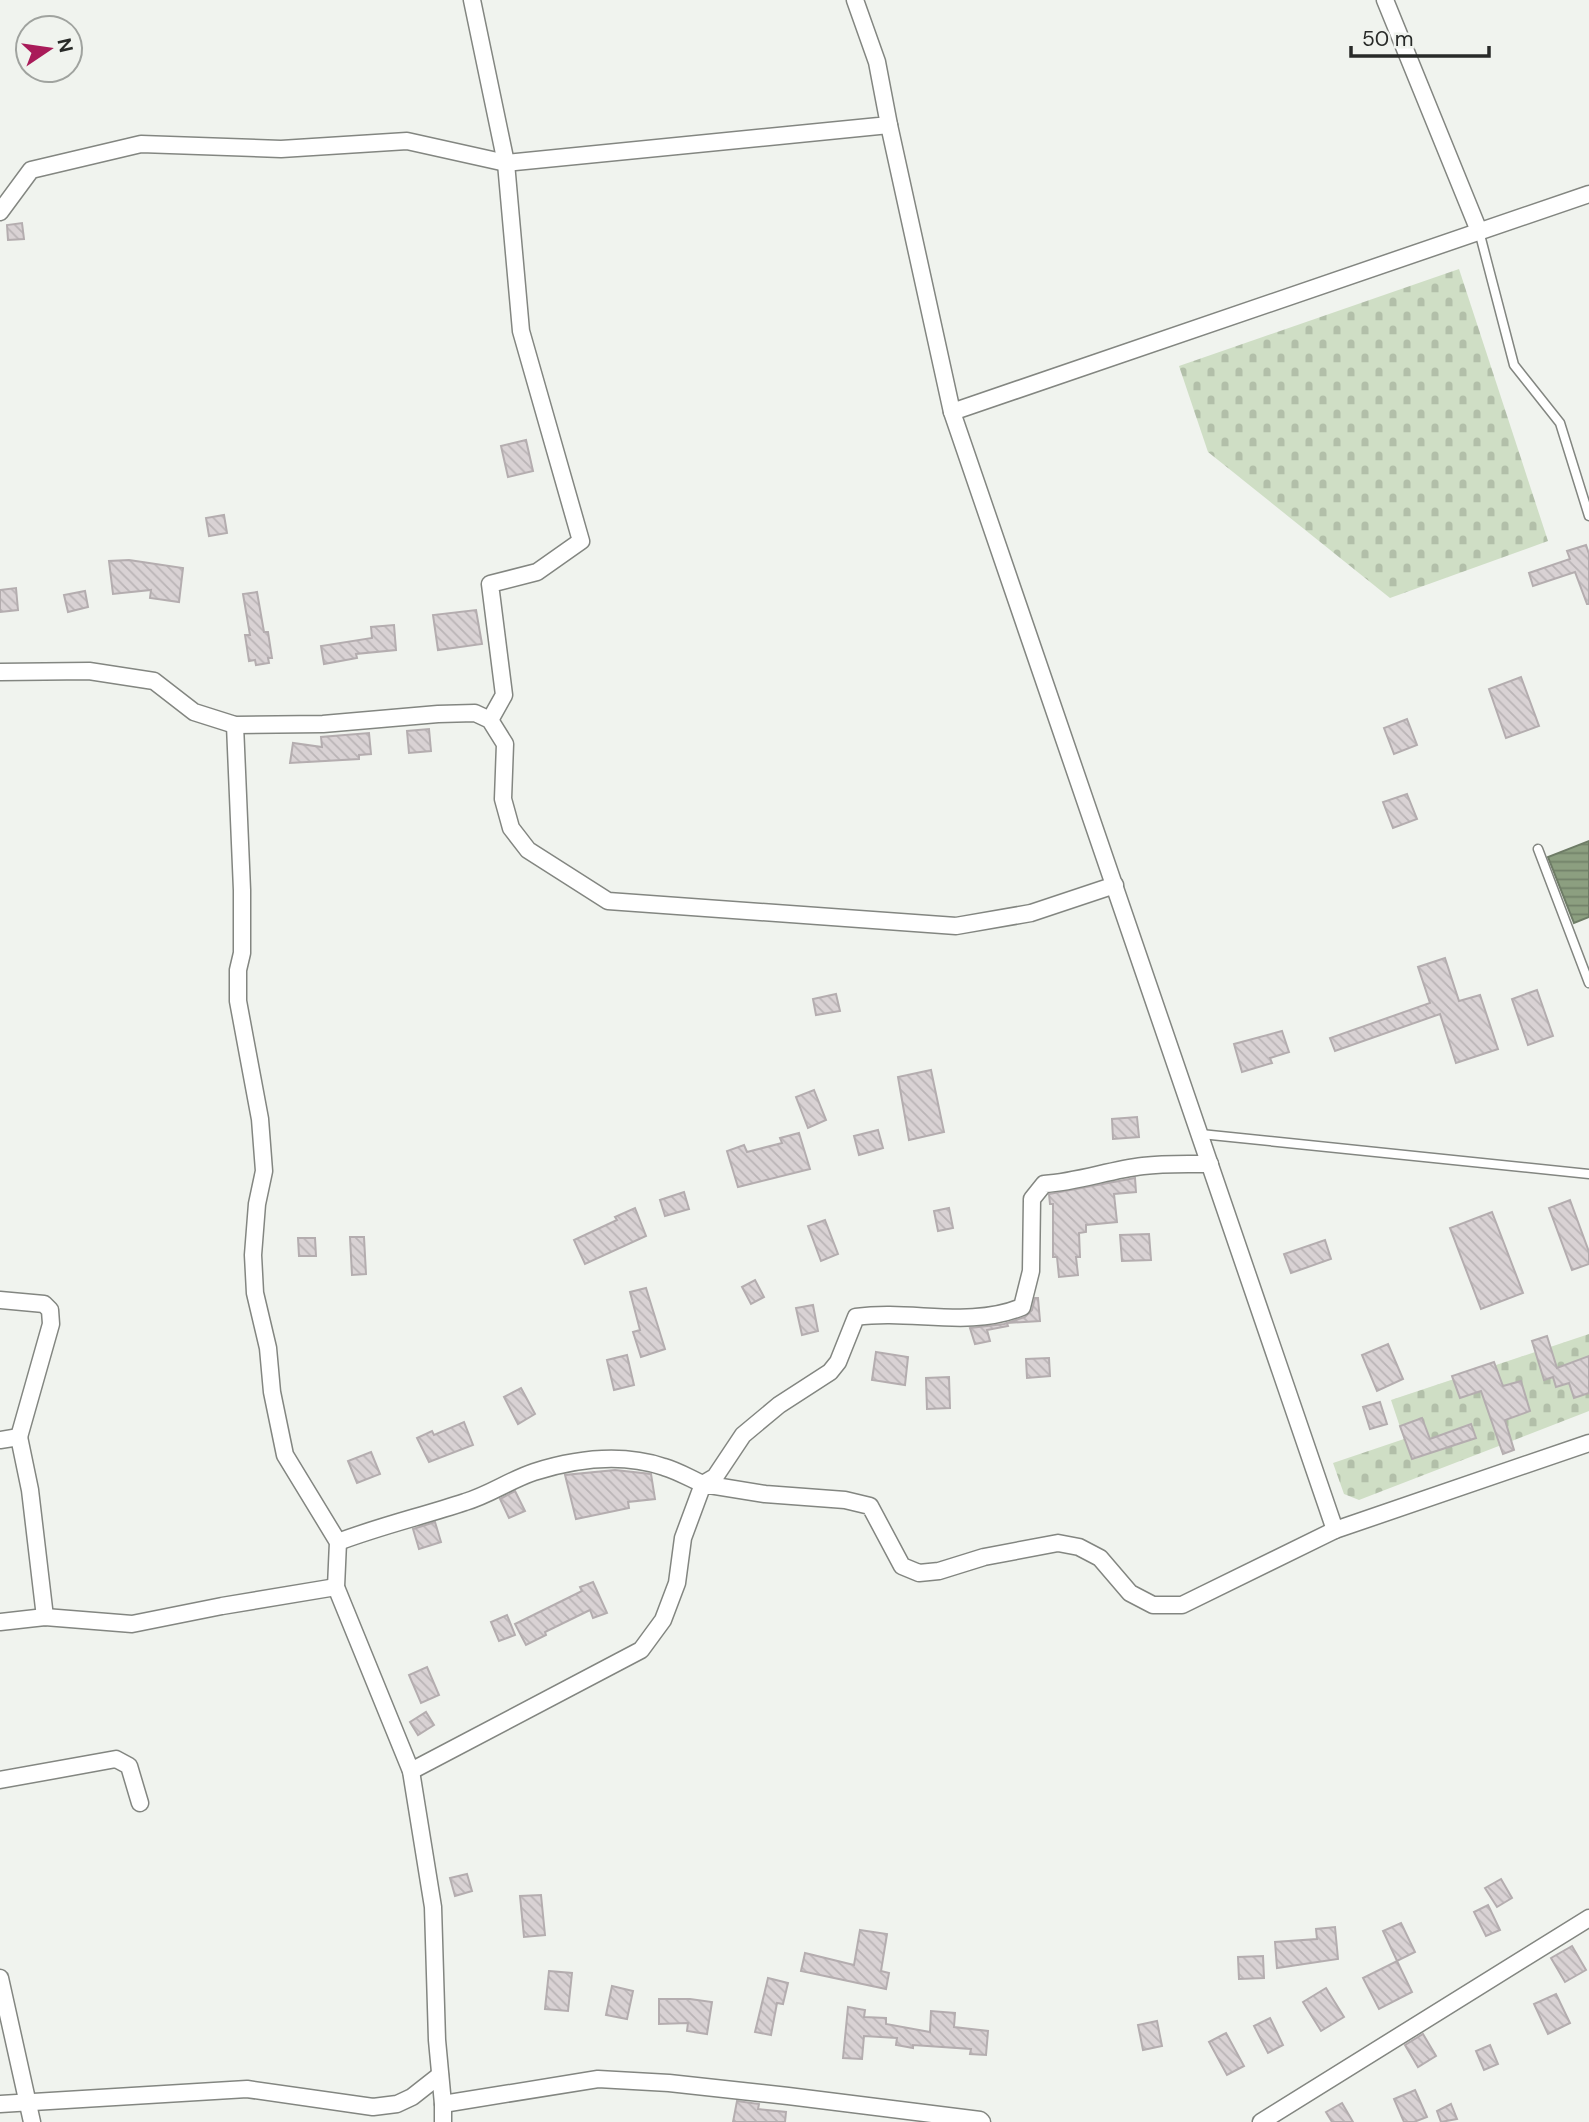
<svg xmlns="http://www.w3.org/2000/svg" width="1589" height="2122" viewBox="0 0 1589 2122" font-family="'DM Sans',sans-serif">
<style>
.cemetery{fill:url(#cemetery-stones)}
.water{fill:url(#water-rules);stroke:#6e7c66;stroke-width:2}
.building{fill:url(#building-back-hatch);stroke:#b4adaf;stroke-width:2}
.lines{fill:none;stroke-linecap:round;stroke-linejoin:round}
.service-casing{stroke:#838681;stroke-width:11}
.minor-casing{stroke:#838681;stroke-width:19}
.service{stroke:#fff;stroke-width:8}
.minor{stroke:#fff;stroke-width:16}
</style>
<defs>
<pattern id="cemetery-stones" width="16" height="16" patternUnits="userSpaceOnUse" patternTransform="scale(1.75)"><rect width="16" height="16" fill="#cfdec5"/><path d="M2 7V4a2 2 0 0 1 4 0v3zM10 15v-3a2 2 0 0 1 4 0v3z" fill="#b2bfa9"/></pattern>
<pattern id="water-rules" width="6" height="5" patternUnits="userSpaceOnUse" patternTransform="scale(1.75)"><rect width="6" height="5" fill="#8c9f80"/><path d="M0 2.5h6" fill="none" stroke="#728269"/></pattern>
<pattern id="building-back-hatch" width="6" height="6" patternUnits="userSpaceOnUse" patternTransform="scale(1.75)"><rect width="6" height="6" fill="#d9d2d4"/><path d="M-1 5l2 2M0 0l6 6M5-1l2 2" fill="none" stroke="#bab4b6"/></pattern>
</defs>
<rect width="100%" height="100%" fill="#f0f3ee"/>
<g class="cemetery">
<polygon points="1459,269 1548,541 1390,598 1208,452 1179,366"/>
<polygon points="1589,1334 1589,1411 1359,1500 1344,1494 1333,1463 1404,1439 1391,1400"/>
</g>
<polygon class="water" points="1589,841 1589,917 1574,923 1548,857"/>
<g class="building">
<polygon points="22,223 24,239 8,240 7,225"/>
<polygon points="526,440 533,471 508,477 501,446"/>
<polygon points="224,515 227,533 209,536 206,518"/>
<polygon points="1586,545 1589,554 1589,604 1587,604 1575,572 1533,586 1529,573 1570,559 1567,551"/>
<polygon points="129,560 183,568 179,602 150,598 151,590 113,594 109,561"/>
<polygon points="16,588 18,610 0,612 0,590"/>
<polygon points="85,591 88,607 68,612 64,595"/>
<polygon points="257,592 264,632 268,632 272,658 268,658 269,663 256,665 255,660 249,661 245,635 250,635 243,594"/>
<polygon points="476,610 482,644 438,650 433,615"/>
<polygon points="394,625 396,650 356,654 357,658 324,664 321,646 372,638 371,627"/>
<polygon points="1521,677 1539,726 1506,738 1489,689"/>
<polygon points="1407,719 1417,745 1394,754 1384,728"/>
<polygon points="429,729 431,751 409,753 407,731"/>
<polygon points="369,733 371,754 359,755 359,759 290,763 293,743 322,747 321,737"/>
<polygon points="1407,794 1417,819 1393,828 1383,802"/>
<polygon points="1445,958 1459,1001 1480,995 1498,1049 1456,1063 1440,1014 1335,1051 1330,1038 1430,1003 1418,967"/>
<polygon points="1537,990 1553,1036 1528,1045 1512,999"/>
<polygon points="836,994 840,1011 816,1015 813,999"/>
<polygon points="1282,1031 1289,1052 1270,1058 1272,1063 1242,1072 1234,1044"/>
<polygon points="931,1070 944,1132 909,1140 898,1077"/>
<polygon points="814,1090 826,1120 808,1128 796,1097"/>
<polygon points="1137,1117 1139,1137 1113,1139 1112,1119"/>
<polygon points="878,1130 883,1148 859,1155 854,1136"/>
<polygon points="799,1133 810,1169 738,1187 727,1151 744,1145 747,1152 782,1143 780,1138"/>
<polygon points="1135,1178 1136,1192 1114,1194 1117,1222 1086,1225 1086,1232 1079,1233 1080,1257 1076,1257 1078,1275 1059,1277 1057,1257 1053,1257 1053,1204 1050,1204 1049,1194"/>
<polygon points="684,1192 689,1209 665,1216 660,1200"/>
<polygon points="1570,1200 1589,1252 1589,1264 1572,1270 1549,1208"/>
<polygon points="635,1208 646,1236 585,1264 574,1240 617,1220 615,1217"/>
<polygon points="949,1208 953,1228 938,1231 934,1211"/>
<polygon points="1492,1212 1523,1293 1481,1309 1450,1228"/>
<polygon points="825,1220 838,1254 821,1261 808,1226"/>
<polygon points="1149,1234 1151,1260 1122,1261 1120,1235"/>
<polygon points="350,1237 364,1237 366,1274 352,1275"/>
<polygon points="298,1238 315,1238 316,1256 299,1256"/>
<polygon points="1325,1240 1331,1259 1291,1273 1284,1254"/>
<polygon points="755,1280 764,1297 751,1304 742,1287"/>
<polygon points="646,1288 665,1349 641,1357 633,1332 640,1330 630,1292"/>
<polygon points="1035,1298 1038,1298 1040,1321 1007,1323 1008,1326 987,1330 990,1341 975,1344 970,1328 1004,1324 1025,1317 1032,1310"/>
<polygon points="813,1305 818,1331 802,1335 796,1308"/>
<polygon points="1547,1336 1557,1368 1589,1356 1589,1393 1574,1398 1569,1383 1556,1387 1553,1377 1544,1380 1532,1341"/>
<polygon points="1388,1344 1403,1379 1377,1391 1362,1355"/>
<polygon points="876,1352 908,1357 905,1385 872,1380"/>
<polygon points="627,1355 634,1385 614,1390 607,1360"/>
<polygon points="1049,1358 1050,1376 1027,1378 1026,1359"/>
<polygon points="1494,1362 1503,1386 1521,1381 1530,1411 1505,1420 1514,1450 1503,1454 1481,1391 1460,1398 1452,1376"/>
<polygon points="949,1377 950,1408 927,1409 926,1378"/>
<polygon points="521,1388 535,1414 518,1424 504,1397"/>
<polygon points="1380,1402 1387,1424 1370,1429 1363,1407"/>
<polygon points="1422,1418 1430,1439 1471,1424 1476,1438 1412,1459 1400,1426"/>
<polygon points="464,1422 473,1445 429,1462 417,1438 432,1431 434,1435"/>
<polygon points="371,1452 380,1474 357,1483 348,1461"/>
<polygon points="615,1470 651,1474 655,1499 628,1502 629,1508 576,1519 565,1475"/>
<polygon points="515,1491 525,1511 509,1518 500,1499"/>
<polygon points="435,1522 441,1542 419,1549 413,1529"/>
<polygon points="593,1582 607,1613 593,1618 590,1610 545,1632 546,1635 526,1645 515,1624 582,1591 580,1587"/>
<polygon points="507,1615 515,1635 499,1641 491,1622"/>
<polygon points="427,1667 439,1695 421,1703 409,1675"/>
<polygon points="426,1712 434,1725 418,1735 410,1722"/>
<polygon points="467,1874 472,1891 455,1896 450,1878"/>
<polygon points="1501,1879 1512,1898 1497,1907 1485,1888"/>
<polygon points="541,1895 545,1935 524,1937 520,1896"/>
<polygon points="1488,1905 1500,1930 1486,1936 1474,1912"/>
<polygon points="1401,1923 1415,1952 1397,1961 1383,1931"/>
<polygon points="1335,1927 1338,1959 1277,1968 1275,1942 1317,1939 1316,1929"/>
<polygon points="860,1930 887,1934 881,1971 889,1973 886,1989 801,1971 805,1953 854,1965"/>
<polygon points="1572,1946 1586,1970 1565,1982 1551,1958"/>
<polygon points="1263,1956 1264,1978 1239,1979 1238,1957"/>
<polygon points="1397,1961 1412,1992 1379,2009 1363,1978"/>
<polygon points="549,1971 572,1973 568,2011 545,2009"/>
<polygon points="768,1978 788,1983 783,2004 777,2003 771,2035 755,2032"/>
<polygon points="612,1986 633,1991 627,2019 606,2015"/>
<polygon points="1326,1988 1344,2017 1321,2031 1303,2002"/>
<polygon points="1556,1994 1570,2023 1548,2034 1534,2004"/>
<polygon points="659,1999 690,1999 712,2002 707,2034 687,2031 688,2023 659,2024"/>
<polygon points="848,2007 865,2010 864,2017 886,2018 886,2024 930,2032 931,2011 955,2013 954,2027 988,2031 986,2055 970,2054 971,2049 913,2045 913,2048 896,2045 897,2038 864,2036 862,2059 843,2058"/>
<polygon points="1270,2018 1283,2045 1268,2053 1254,2026"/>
<polygon points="1157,2021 1162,2046 1143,2050 1138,2025"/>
<polygon points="1226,2033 1244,2066 1227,2075 1209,2042"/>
<polygon points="1423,2034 1436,2056 1418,2067 1405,2045"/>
<polygon points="1490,2045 1498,2064 1484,2070 1476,2051"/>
<polygon points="1415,2090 1427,2117 1414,2122 1404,2122 1394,2099"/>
<polygon points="737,2101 759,2104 758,2109 786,2112 785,2122 733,2122"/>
<polygon points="1342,2103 1353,2122 1332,2122 1326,2112"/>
<polygon points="1451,2104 1457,2119 1441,2122 1437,2111"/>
</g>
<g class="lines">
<g class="service-casing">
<g id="service">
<polyline points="1479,231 1514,365 1560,423 1589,516"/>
<polyline points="1538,849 1589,983"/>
<polyline points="1201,1134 1589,1174"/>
</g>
</g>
<g class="minor-casing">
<g id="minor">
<polyline points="472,0 506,163 521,331 581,541 537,572 490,584 504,695 490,720"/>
<polyline points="1385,0 1479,231"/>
<polyline points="889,125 952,412 1335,1530 1589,1443"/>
<polyline points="0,212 31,170 141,144 281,149 407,141 506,163 889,125 877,62 855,0"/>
<polyline points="952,412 1589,194"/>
<polyline points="0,672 89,671 154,681 194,712 235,725 323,724 438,714 475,713 490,720 505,744 503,799 511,828 528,850 608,901 956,926 1031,913 1115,885"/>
<polyline points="235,725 242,890 242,953 238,970 238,1001 260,1119 264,1171 257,1204 253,1255 255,1293 268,1348 272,1392 285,1455 338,1542 336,1587 411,1771 433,1907 437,2040 443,2104 443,2122"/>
<polyline points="0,1300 44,1304 50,1310 51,1324 19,1437"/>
<polyline points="0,1440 19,1437 30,1490 45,1617"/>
<path d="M338,1542c42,-16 85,-26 127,-40 24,-7 45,-22 69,-30 41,-13 88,-19 130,-5 14,4 27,12 39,17l12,-7 28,-42 36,-30 51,-33 8,-10 18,-45c56,-8 112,12 166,-10l9,-36 1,-72 12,-15c34,-2 65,-14 99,-18 22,-3 45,-2 67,-2"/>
<polyline points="0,1622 45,1617 132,1624 222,1606 336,1587"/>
<polyline points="411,1771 641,1650 663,1620 677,1583 683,1538 703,1484 765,1494 845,1500 870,1506 902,1566 919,1573 939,1571 984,1557 1058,1543 1079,1547 1100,1558 1130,1593 1153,1605 1182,1605 1335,1530"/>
<polyline points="0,1780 116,1759 129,1766 140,1803"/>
<polyline points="0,1978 32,2122"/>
<polyline points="0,2104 247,2089 373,2107 397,2104 412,2097 440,2075"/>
<polyline points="443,2104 598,2079 669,2083 788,2096 980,2120 982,2122"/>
<polyline points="1261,2122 1589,1918"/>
</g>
</g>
<use href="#service" class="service"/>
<use href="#minor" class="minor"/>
</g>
<g transform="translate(49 49) rotate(77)"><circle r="33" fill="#f0f3ee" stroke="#a0a39f" stroke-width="2"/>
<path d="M0-5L12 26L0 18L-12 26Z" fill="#a91b59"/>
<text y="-10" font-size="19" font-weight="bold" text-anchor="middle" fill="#282a28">N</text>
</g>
<path d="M1351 46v10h138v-10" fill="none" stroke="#282a28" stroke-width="3.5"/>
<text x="1362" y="46" font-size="21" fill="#282a28" stroke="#f0f3ee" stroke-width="5" paint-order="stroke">50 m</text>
</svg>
